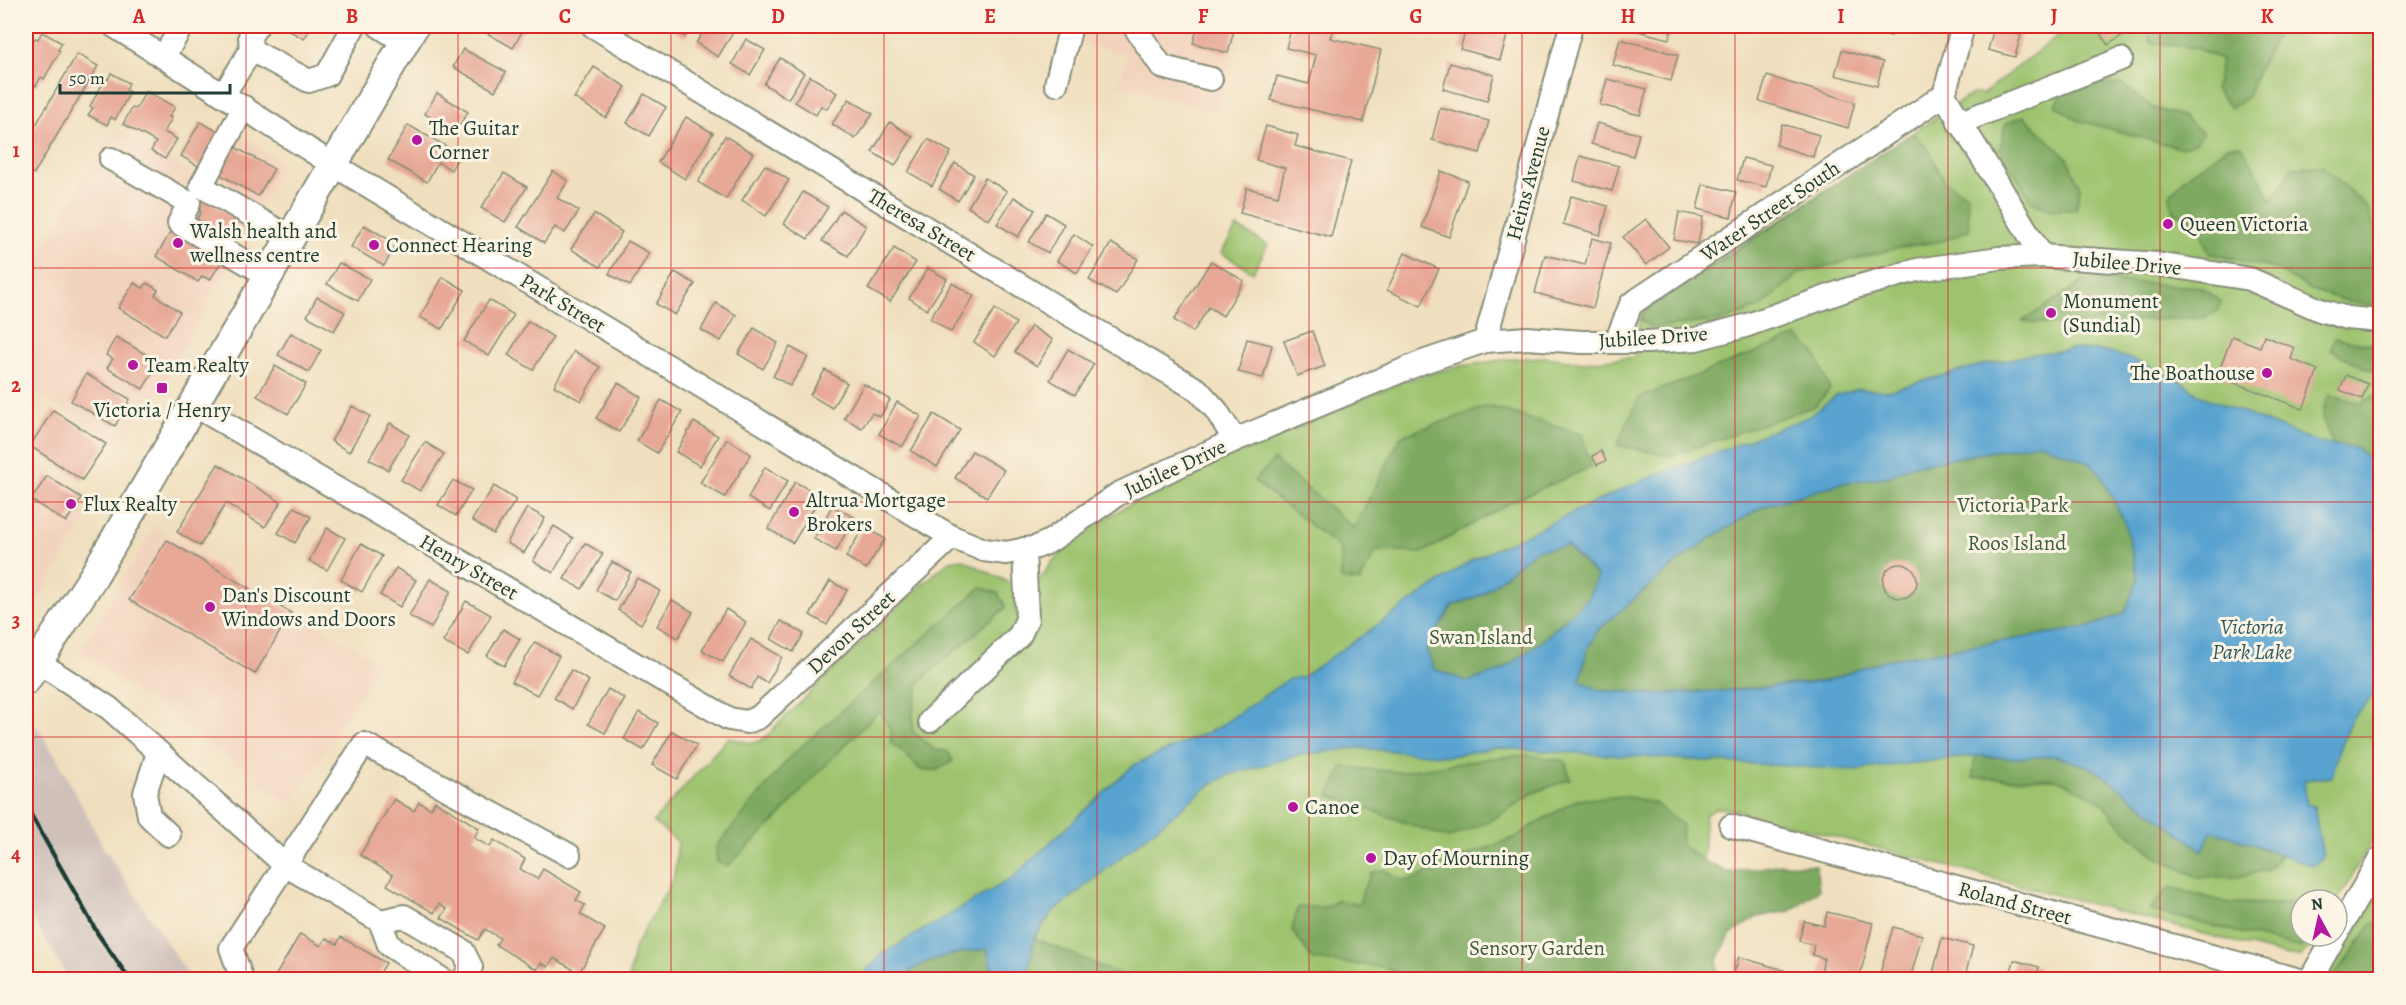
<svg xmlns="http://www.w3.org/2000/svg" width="2406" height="1005" viewBox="0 0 2406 1005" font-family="Alegreya,serif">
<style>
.built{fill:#f2d4be}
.industrial{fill:#cfc0ba}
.green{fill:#9dc36e;stroke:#5e8051;stroke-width:1.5}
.forest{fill:#7ea961;stroke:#4e734a;stroke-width:1.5}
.water{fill:#58a3d0;stroke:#3c7082;stroke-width:1.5;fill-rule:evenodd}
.building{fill:#e7a896}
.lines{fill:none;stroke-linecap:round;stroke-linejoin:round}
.minor-casing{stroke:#888e79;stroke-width:26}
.major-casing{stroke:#888e79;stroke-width:32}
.minor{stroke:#fff;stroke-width:22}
.major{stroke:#fff;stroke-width:28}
.rail{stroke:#1f3d34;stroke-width:4.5}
.grid{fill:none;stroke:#d62828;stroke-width:1.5;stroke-opacity:0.55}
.poi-dot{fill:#b5179e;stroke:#fcf5e5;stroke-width:2}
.labels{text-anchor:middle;stroke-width:6;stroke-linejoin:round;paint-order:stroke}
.poi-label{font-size:21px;fill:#1f3d34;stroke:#fcf5e5;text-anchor:start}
.street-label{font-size:21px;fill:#1f3d34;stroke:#fcf5e5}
.park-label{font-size:21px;fill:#3e5e42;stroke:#fcf5e5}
.water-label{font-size:22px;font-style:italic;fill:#305c63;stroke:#fcf5e5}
.neatline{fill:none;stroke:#d62828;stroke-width:2}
.grid-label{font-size:20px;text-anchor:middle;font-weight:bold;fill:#d62828}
</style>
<rect width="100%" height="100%" fill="#fcf5e5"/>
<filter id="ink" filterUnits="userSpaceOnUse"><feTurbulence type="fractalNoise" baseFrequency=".0167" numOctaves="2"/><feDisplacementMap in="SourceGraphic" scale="12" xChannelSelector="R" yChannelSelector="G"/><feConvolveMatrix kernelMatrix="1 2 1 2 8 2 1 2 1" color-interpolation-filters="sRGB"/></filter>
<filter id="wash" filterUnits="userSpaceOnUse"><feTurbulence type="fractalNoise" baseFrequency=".008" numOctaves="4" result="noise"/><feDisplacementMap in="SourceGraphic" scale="24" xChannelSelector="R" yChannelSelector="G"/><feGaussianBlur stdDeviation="1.35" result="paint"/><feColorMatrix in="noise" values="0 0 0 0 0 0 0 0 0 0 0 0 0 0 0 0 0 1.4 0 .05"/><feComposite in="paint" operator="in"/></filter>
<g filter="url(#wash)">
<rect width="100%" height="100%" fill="#f0dfbe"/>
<g class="built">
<polygon points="1081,26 1241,26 1216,112 1119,86 1127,55 1076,42"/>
<polygon points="227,127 279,160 282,168 162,388 141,411 124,446 26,388 26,277 114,128 196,175"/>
<polygon points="26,457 97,500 26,622"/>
<polygon points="154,526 380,663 291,805 80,651"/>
</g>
<polygon class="industrial" points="36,725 55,755 104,848 191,979 69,979 26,908 26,743"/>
<g class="green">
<path d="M2070,26h310v801l-43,75v-2h-36v36h16l-6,11 -11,10 -12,-1 -558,-147 -13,-1 -12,7 -7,164 -1070,1 7,-34 39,-69 4,-35 -25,-20 76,-85c20,8 31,10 45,-9l146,-142 30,-25 12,-2 50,25 27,-3 14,-20 33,-31 65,-38 252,-111 58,-15 48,-7 36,-2 40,5 50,-5 4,-37 5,-11 328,-215h11z"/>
<polygon points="1237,227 1268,245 1253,272 1221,253"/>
<polygon points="2380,884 2380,979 2322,979"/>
</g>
<g class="forest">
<polygon points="2146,26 2282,26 2259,69 2248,96 2232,108 2215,90 2221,59 2196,48 2150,42"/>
<polygon points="2086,84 2121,84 2153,108 2182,116 2203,133 2195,143 2180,148 2077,120 2055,105 2064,92"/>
<polygon points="2024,116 2067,158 2080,187 2076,210 2050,210 2032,202 2000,149 2005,124"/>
<polygon points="1913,133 1928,149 1945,182 1967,195 1969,230 1942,241 1903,247 1799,273 1761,307 1724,320 1652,328 1641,320 1642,313"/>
<polygon points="2242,145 2272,201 2293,167 2322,166 2368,208 2380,244 2380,307 2350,302 2311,290 2275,269 2209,253 2198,225 2172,210 2170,195 2184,179 2228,146"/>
<polygon points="2087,279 2200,287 2221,301 2218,311 2205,317 2055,325 2023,321"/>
<polygon points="1797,336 1815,353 1830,389 1815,406 1671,456 1617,445 1639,398"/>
<polygon points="2335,338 2380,346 2380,374 2349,360 2331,349"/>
<path d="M2330,395l31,8 13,-7 6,2v71l-23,-20 -23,-3c-9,-18 -17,-34 -4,-51z"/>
<polygon points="1488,406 1582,434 1591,467 1513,501 1422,553 1376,551 1360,582 1341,579 1341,549 1254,481 1274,460 1354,528 1401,436"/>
<polygon points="2039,443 2082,459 2099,471 2125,523 2138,578 2125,613 2090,627 1885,660 1826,681 1738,690 1655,694 1599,690 1579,682 1587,650 1599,629 1679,561 1709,539 1762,507 1841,483 1890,476 1909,466"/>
<polygon points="1566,546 1597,576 1588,598 1541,642 1501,671 1467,682 1433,669 1426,649 1452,606 1481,595 1536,550"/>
<polygon points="981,587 998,593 1006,607 919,682 913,711 913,732 935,750 947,751 953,761 937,770 921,770 906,755 891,743 891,730 879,711 810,781 779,817 728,866 717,862 716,847 791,756"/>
<polygon points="1528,755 1565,761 1570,779 1533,793 1490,821 1448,838 1329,795 1343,767 1400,772 1492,758"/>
<polygon points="1976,756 2014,758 2055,756 2093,768 2203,851 2211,831 2225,834 2281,855 2267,870 2237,877 2197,877 2159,858 2127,832 2099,800 2057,779 1972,778"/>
<polygon points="1625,796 1656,804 1682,825 1681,844 1701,859 1726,872 1755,869 1781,864 1816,865 1819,890 1790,911 1757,917 1731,934 1717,960 1719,979 1448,980 1445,977 1401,974 1383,967 1313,960 1292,930 1298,907 1326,907 1339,900 1359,904 1363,890 1373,872 1385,870 1403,881 1418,878 1434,868 1516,837 1535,824 1576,800"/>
<polygon points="2170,887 2229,903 2279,904 2301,900 2301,936 2308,936 2301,948 2149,910"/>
<polygon points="2373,922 2380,928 2380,979 2341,979 2335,976"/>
<polygon points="1034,938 1131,979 1027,980"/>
<path d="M988,949l6,30 -93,1c23,-23 55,-27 87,-31z"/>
</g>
<path class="water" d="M2076,349l34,3 40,14 32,16 19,14 113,45 43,8 23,20v219l-27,29 -14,33 -7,27 -28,3 3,24 7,2 9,51 -10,9 -88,-32 -14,-3 -8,20 -110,-83 -38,-12 -41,2 -38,-2 -122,14 -359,-22 -45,8 -92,-8 -59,7 -70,20 -19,10 -158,128 -18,25 -7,41h-33l-7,-30c-31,4 -63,8 -86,30h-42l23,-25 129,-75 123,-114 83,-37 72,-49 13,-2 170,-117 162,-76 174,-67 29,-22 22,-6 27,2 96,-26 51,-11zM2039,443l43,16 17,12 26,52 13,55 -13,35 -35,14 -205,33 -59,21 -88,9 -83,4 -56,-4 -19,-9 7,-31 12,-21 80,-68 30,-22 53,-32 79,-24 49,-7 19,-10zM1567,546l30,30 -9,22 -47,44 -40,29 -34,11 -33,-13 -8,-20 26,-43 29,-11 55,-45z"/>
<g id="blocks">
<g class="building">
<polygon points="281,26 312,26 304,39"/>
<polygon points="480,26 525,26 513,48 478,28"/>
<polygon points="667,26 692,26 685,37"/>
<polygon points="707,26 725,26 734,31 718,57 696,43"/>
<polygon points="1198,26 1235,26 1228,53 1193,43"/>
<polygon points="1292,26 1334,26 1330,38 1381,50 1363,122 1271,100 1277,76 1309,84 1316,55 1286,48"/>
<polygon points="1467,26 1507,36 1500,60 1460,49"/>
<polygon points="1618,26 1673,26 1669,39"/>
<polygon points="1854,26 1893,26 1891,36"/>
<polygon points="2095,26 2136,26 2108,45"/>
<polygon points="1994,28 2021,35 2015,57 1988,50"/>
<polygon points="42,32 62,43 58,50 60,51 44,79 41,77 36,86 26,80 28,70 26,68 26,55 35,38 38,39"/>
<polygon points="746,39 765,50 750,75 732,64"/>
<polygon points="1620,39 1678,55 1671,81 1613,65"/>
<polygon points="463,49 506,72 495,91 453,67"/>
<polygon points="1842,50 1883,62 1877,86 1835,75"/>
<polygon points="77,54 98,66 34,174 26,169 26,142"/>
<polygon points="780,58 804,73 788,99 764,84"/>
<polygon points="1450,63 1494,75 1487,101 1443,89"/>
<polygon points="594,67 626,87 606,118 574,98"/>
<polygon points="111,73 129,83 126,90 130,92 115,120 111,117 107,125 88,115 93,108 90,106 106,78 108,80"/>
<polygon points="810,76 837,93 827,109 821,106 816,115 795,102"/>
<polygon points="1767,76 1855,102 1848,128 1759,101"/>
<polygon points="1607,79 1647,89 1640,115 1600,105"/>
<polygon points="146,91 175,107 169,117 172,118 164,132 177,139 165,159 151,151 156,142 123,124 132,108 136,109"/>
<polygon points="437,93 468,112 455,132 425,114"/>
<polygon points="644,94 666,107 649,136 627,123"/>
<polygon points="849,99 873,114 855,139 832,124"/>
<polygon points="1440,108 1489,121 1480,153 1432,140"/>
<polygon points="686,117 713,133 685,179 658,162"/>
<polygon points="200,122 223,134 203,169 181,156"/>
<polygon points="890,122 913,137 895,166 872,152"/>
<polygon points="1597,123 1639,134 1633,156 1591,144"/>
<polygon points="1782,124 1819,135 1813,157 1776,145"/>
<polygon points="408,125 460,154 451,170 438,162 427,182 388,160"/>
<polygon points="1266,126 1298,135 1295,146 1351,161 1331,237 1240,213 1247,188 1278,196 1285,168 1256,160"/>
<polygon points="725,136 753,153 726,199 698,182"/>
<polygon points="928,139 951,152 932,186 908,172"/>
<polygon points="235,147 274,169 258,196 219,174"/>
<polygon points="1580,156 1619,166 1612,191 1574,181"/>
<polygon points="1743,158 1771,165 1766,187 1737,180"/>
<polygon points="955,163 974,175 958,201 939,189"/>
<polygon points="765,165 789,180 766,216 742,200"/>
<polygon points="553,171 568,181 557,198 579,211 565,233 555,227 544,243 518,227"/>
<polygon points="1441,171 1468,181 1449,237 1422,227"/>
<polygon points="504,173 527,187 505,222 481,208"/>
<polygon points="985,178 1007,191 989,220 968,207"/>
<polygon points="1703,184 1736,192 1731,217 1697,209"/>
<polygon points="803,192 828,207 808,239 784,224"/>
<polygon points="200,195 235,219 221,243 193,226 201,212 192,207"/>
<polygon points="1571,196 1608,206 1600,235 1563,224"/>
<polygon points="1014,197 1035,210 1018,237 997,224"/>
<polygon points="841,210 866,226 848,256 822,241"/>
<polygon points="1679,212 1703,217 1698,244 1674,240"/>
<polygon points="1046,213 1064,224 1048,253 1029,242"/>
<polygon points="594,214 622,232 600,267 571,249"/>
<polygon points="1646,219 1669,247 1646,265 1623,237"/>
<polygon points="364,225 397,244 384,266 351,247"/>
<polygon points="172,230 222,261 210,280 202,276 198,282 156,256"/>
<polygon points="1074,234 1093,247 1077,273 1057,261"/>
<polygon points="1592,238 1611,243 1593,308 1535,293 1545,255 1585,265"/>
<polygon points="628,241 649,253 630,286 609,274"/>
<polygon points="1111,243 1138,259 1116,295 1089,280"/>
<polygon points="894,248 916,262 890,302 868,289"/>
<polygon points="1405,253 1439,269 1421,306 1387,290"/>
<polygon points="1211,261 1244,281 1223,316 1209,307 1193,332 1174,320"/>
<polygon points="339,263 370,279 358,301 327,284"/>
<polygon points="928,268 947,279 927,310 909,298"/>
<polygon points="675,272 695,284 675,315 656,304"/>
<polygon points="443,277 465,290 442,329 420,317"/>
<polygon points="134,283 143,288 147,283 158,290 155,295 180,312 165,336 118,308"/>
<polygon points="952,283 974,296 951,332 930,318"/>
<polygon points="317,297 345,312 334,331 307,316"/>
<polygon points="489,300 514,315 489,356 464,341"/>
<polygon points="716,303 736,315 721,341 701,330"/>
<polygon points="995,309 1016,323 995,356 974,342"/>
<polygon points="528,321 553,337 533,370 508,355"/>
<polygon points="1031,326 1053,340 1037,366 1015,352"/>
<polygon points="754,328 778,343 763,369 738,354"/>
<polygon points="1312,331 1325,366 1297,376 1284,341"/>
<polygon points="291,333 321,350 309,372 278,355"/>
<polygon points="2232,336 2260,347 2264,336 2295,348 2291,359 2318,370 2303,409 2217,376"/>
<polygon points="116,337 159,362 143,389 107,368 113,359 106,355"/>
<polygon points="1247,339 1272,345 1263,378 1238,372"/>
<polygon points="790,347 808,357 790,386 773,376"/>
<polygon points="1068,349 1094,364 1075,395 1050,380"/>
<polygon points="574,351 600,367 581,401 554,386"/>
<polygon points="275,366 306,384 288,414 257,396"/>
<polygon points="825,370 847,383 832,408 810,395"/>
<polygon points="86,374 130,399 115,426 71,401"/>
<polygon points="2346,375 2368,384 2362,399 2340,390"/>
<polygon points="618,383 641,397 619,432 596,418"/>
<polygon points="864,384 890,400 880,417 872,413 862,428 844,418"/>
<polygon points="661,400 682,412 657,453 637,441"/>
<polygon points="897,402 921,416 902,447 879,434"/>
<polygon points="352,406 370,416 349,452 331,441"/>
<polygon points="53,410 106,444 82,480 30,446"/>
<polygon points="934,414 960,430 937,467 911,451"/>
<polygon points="694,422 718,436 700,466 676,452"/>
<polygon points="390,423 409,435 388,470 369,459"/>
<polygon points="727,439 751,454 725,497 700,483"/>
<polygon points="425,442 444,454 420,491 401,480"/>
<polygon points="972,451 1004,470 987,497 955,478"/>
<polygon points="1601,451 1606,461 1597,465 1592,456"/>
<polygon points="218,464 281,502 265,527 226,503 200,546 177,532"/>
<polygon points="765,467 788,481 770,511 748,498"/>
<polygon points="47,476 82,498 66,522 31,500"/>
<polygon points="453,480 472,490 456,516 438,505"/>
<polygon points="795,482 821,496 793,543 768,529"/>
<polygon points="494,486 516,500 493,534 472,520"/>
<polygon points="832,506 854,517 836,551 814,539"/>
<polygon points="294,507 311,517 295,543 278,533"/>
<polygon points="527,508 545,518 524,553 507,543"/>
<polygon points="554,526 573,538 553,573 533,561"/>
<polygon points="864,526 885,539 866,569 846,557"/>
<polygon points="327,528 345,538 327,570 309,561"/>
<polygon points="167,540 291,613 255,674 129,600"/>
<polygon points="585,543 603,554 582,589 564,579"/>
<polygon points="361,544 382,556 362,592 341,580"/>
<polygon points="612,562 631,572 615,601 596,590"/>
<circle cx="1900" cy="581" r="17"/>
<polygon points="396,568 416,580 400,607 380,595"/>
<polygon points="637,578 660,591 641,624 618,610"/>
<polygon points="430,579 451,591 431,628 409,616"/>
<polygon points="830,581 847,590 827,625 810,615"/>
<polygon points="672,600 693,612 678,638 657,626"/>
<polygon points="466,601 491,615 468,655 443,642"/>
<polygon points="726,609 746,622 723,662 702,650"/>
<polygon points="781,621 804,634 793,652 771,639"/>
<polygon points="503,629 520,639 504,666 487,656"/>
<polygon points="751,639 782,657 767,683 757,677 751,689 729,676"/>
<polygon points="535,642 559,656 537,695 512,682"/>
<polygon points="571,670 589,681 572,709 554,698"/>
<polygon points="608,689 625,699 605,733 588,724"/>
<polygon points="639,712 658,723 643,750 624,739"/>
<polygon points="672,731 697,745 677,779 652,765"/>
<polygon points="394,799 414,811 419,802 431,809 435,801 479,828 474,838 490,847 494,840 525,859 520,869 537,879 543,869 581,892 576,900 585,905 580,914 605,929 579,973 554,958 548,967 541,963 537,970 496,945 500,938 485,929 478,940 441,918 447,909 439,904 434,913 387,885 393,875 360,855"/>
<polygon points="1827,912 1873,923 1859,980 1831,980 1820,977 1824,958 1812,955 1814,945 1799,941 1804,921 1824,926"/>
<polygon points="1893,927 1922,935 1910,980 1879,977"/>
<polygon points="300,934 321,946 326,938 337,944 341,937 386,963 380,973 391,980 273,980"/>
<polygon points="1942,938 1973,946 1964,980 1933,973"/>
<polygon points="1739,957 1784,970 1782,980 1732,980"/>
<polygon points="2014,960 2039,967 2036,980 2009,980"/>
</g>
</g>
</g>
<g filter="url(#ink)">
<use href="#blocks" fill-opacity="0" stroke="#888e79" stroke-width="1.5"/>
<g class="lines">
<g class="minor-casing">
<g id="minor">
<polyline points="114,26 332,164 952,537 984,550 1006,553 1037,547 1050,541 1118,494 1235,440 1423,362 1485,341 1527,338 1582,342 1647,342 1696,339 1745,326 1849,289 1917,270 1999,258 2042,256 2157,264 2250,279 2320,310 2347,318 2380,321"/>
<polyline points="379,26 404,42"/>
<polyline points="593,26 1058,308 1198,390 1216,410 1235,440"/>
<polyline points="1134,26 1162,67 1211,79"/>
<polyline points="1963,26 1944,95 2042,256"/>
<polyline points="251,50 250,36 257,26"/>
<polyline points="164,56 182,26"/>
<polyline points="1056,84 1071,26"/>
<polyline points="224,94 251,50 309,81 327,75 354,26"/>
<polyline points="244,107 201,186 289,237"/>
<polyline points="1959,123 2121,59"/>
<polyline points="111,159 189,203 179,223 267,275"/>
<polyline points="1485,341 1571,26"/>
<polyline points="1616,342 1631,304 1944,95"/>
<polyline points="194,405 729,719 747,722 759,717 952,537"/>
<polyline points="38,662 109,708 285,865 380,921 389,945 443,980"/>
<polyline points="930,721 1020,635 1027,619 1024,549"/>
<polyline points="158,753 145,793 149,816 169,835"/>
<polyline points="1731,826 2300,980"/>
<polyline points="380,921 404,916 463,951 471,967 463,980"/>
<polyline points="2337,933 2380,859"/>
<polyline points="242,980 231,948 364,744 569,855"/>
<polyline points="2310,980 2335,936"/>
</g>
</g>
<g class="major-casing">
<polyline id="major" points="26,680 93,577 414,26"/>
</g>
<use href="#minor" class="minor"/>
<use href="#major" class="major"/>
<polyline class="rail" points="26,806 98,934 130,980"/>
</g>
</g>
<path class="grid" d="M246,26v954M458,26v954M671,26v954M884,26v954M1097,26v954M1309,26v954M1522,26v954M1735,26v954M1948,26v954M2160,26v954M26,268h2354M26,502h2354M26,737h2354"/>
<g class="poi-dot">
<circle cx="417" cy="140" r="6"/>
<circle cx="2168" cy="224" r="6"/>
<circle cx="178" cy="243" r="6"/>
<circle cx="374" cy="245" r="6"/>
<circle cx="2051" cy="313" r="6"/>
<circle cx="133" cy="365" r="6"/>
<circle cx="2267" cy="373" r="6"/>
<rect x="156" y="382" width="12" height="12" rx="3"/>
<circle cx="71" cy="504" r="6"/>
<circle cx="794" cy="512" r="6"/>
<circle cx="210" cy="607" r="6"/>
<circle cx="1293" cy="807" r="6"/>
<circle cx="1371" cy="858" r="6"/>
</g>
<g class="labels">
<g class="poi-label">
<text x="429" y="135">The Guitar<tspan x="429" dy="24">Corner</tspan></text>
<text x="2180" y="231">Queen Victoria</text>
<text x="190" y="238">Walsh health and<tspan x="190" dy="24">wellness centre</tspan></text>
<text x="386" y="252">Connect Hearing</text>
<text x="2063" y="308">Monument<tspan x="2063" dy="24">(Sundial)</tspan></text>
<text x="145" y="372">Team Realty</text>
<text x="2255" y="380" text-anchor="end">The Boathouse</text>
<text x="162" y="417" text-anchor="middle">Victoria / Henry</text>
<text x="806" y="507">Altrua Mortgage<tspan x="806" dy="24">Brokers</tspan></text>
<text x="83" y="511">Flux Realty</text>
<text x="222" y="602">Dan's Discount<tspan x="222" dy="24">Windows and Doors</tspan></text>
<text x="1305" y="814">Canoe</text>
<text x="1383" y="865">Day of Mourning</text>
</g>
<g class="street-label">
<text transform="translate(1528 183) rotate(-75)" y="7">Heins Avenue</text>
<text transform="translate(1770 211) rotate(-34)" y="7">Water Street South</text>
<text transform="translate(922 225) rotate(31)" y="7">Theresa Street</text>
<text transform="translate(2127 263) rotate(5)" y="7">Jubilee Drive</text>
<text transform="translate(563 303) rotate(31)" y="7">Park Street</text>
<text transform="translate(1653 337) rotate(-4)" y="7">Jubilee Drive</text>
<text transform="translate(1175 468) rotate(-25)" y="7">Jubilee Drive</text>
<text transform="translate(469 567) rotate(30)" y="7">Henry Street</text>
<text transform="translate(851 632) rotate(-43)" y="7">Devon Street</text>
<text transform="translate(2015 903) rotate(15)" y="7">Roland Street</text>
</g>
<g class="park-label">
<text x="2013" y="512">Victoria Park</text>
<text x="2017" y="550">Roos Island</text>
<text x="1481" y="644">Swan Island</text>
<text x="1537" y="955">Sensory Garden</text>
</g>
<g class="water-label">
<text x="2252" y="634">Victoria<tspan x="2252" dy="25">Park Lake</tspan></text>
</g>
</g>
<rect width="2406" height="1005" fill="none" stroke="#fcf5e5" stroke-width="66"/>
<g transform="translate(2319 918) rotate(352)"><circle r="28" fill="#fcf5e5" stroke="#a4ab9e" stroke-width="1.5"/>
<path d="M0-4.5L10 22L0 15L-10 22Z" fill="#b5179e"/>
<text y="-9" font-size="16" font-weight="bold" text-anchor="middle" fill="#1f3d34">N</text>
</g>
<path d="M60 84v9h170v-9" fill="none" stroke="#1f3d34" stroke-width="3"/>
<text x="69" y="84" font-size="18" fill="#1f3d34" stroke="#fcf5e5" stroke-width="4.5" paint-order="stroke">50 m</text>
<rect x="33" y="33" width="2340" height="939" class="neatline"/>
<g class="grid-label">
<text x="139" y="23">A</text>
<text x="352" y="23">B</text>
<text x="565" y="23">C</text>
<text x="778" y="23">D</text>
<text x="990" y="23">E</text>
<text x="1203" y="23">F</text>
<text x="1416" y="23">G</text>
<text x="1628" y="23">H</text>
<text x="1841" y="23">I</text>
<text x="2054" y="23">J</text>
<text x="2267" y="23">K</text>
<text x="16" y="157">1</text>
<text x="16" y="392">2</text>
<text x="16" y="627">3</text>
<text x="16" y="861">4</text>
</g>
</svg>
